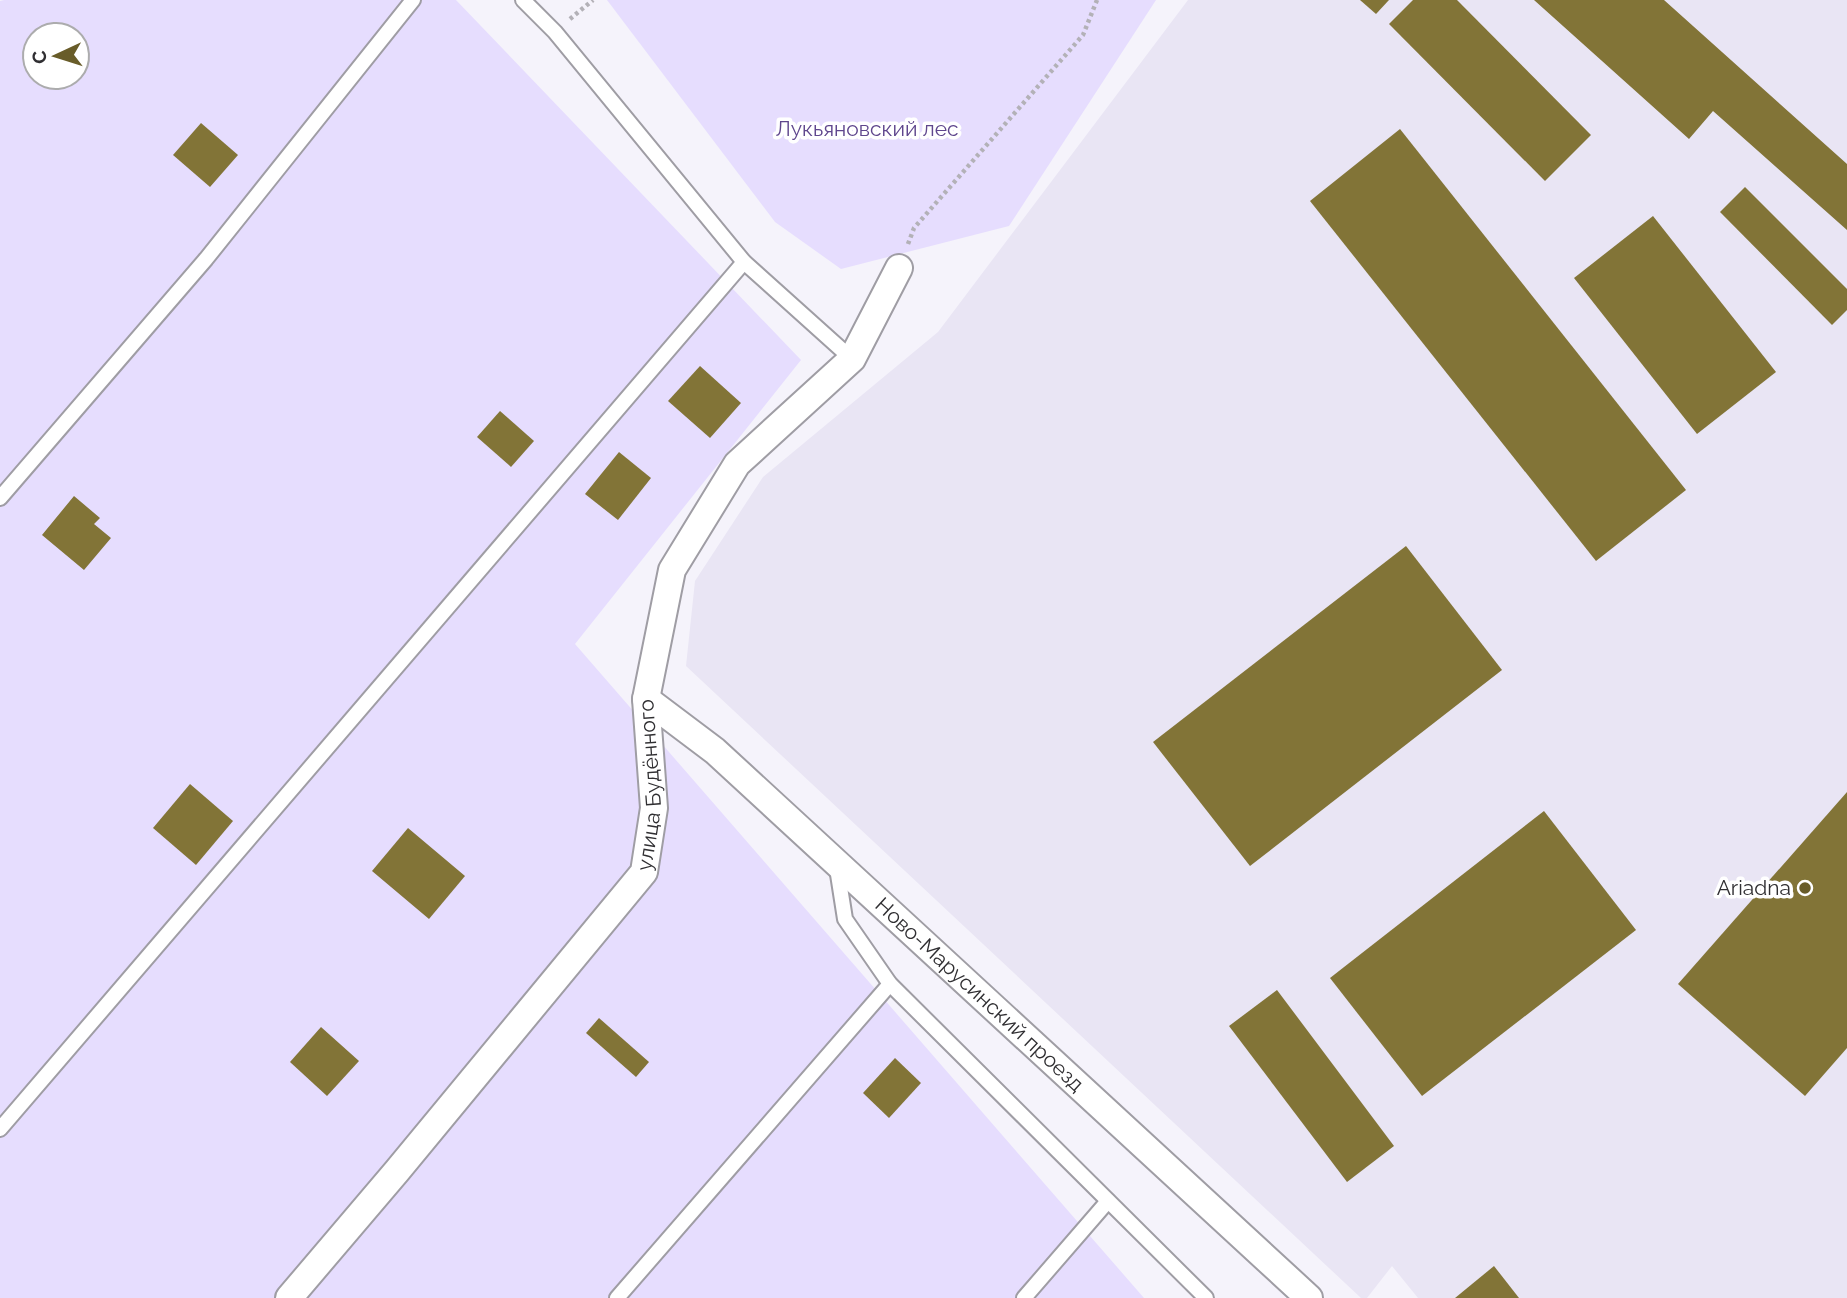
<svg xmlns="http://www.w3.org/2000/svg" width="1847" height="1298" viewBox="0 0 1847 1298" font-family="Raleway,sans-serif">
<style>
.built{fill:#e9e5f4}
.green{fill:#e6ddfe;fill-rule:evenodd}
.building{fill:#827437}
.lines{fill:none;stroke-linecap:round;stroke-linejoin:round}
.service-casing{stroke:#9f9da4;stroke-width:18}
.minor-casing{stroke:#9f9da4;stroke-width:30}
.path{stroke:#b3b1b7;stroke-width:4.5;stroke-dasharray:3.5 3.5;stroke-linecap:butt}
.service{stroke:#fff;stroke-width:14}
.minor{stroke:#fff;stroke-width:26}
.poi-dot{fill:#685c29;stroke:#fff;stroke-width:2.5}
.labels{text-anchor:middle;stroke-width:7;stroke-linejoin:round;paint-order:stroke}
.park-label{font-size:21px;fill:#5f468d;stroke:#fff}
.street-label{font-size:21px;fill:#302f32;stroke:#fff}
.poi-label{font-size:21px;fill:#302f32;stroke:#fff;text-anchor:end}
</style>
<rect width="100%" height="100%" fill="#f5f3fb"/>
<polygon class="built" points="1188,0 1847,0 1847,1298 1418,1298 1392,1266 1367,1298 1361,1298 686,666 695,581 763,477 938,332"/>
<g class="green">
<path d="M4,0h452l345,360 -226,284 569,654h-1144v-1297zM35,35h42v42h-42z"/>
<polygon points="607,0 1156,0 1009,226 841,269 775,222"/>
</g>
<g class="building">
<polygon points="1360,0 1389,0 1376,14"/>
<polygon points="1413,0 1457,0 1591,135 1545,181 1389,24"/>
<polygon points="1534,0 1664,0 1847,164 1847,230 1713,111 1689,139"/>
<polygon points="201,123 238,155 210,187 173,155"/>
<polygon points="1400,129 1686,490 1596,561 1310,201"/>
<polygon points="1745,187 1847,289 1847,310 1832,325 1720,212"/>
<polygon points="1653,216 1776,372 1697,434 1574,278"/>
<polygon points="700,366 741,403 710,438 668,401"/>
<polygon points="500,411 534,441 511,467 477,437"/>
<polygon points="619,452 651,478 618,520 585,494"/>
<polygon points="74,496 100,518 94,524 111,538 84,570 42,535"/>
<polygon points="1406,546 1502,670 1250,866 1153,742"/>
<polygon points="190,784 233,821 196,865 153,828"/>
<polygon points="1847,792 1847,1048 1805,1096 1678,984"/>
<polygon points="1544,811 1636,930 1422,1096 1330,978"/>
<polygon points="408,828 465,876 429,919 372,871"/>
<polygon points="1277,990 1394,1146 1347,1182 1229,1026"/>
<polygon points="599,1018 649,1062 636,1077 586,1033"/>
<polygon points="321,1027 359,1061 327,1096 290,1062"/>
<polygon points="895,1058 921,1083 889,1118 863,1093"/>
<polygon points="1494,1266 1519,1298 1455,1298"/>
</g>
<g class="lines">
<g class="service-casing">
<g id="service">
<polyline points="523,0 555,32 744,262 852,359"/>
<polyline points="0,498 206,259 413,0"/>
<polyline points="837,868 845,919 890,984 1206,1298"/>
<polyline points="0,1129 744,262"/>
<polyline points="617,1298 890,984"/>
<polyline points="1024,1298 1108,1201"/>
</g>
</g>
<g class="minor-casing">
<g id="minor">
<path id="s1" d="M646,699l69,52 594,547"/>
<path id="s2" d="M289,1298l108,-127 247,-299 10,-64 -8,-109 26,-129 65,-106 115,-105 47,-91"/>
</g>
</g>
<g class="path">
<polyline points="570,19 593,0"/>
<polyline points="908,244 914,228 1083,35 1097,0"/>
</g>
<use href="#service" class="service"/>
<use href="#minor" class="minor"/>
</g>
<circle class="poi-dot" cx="1805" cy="888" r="7"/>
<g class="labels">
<g class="park-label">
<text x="867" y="136">Лукьяновский лес</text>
</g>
<g class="street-label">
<text dy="7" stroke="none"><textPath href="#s2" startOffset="642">улица Будённого</textPath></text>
<text dy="7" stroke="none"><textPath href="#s1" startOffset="446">Ново-Марусинский проезд</textPath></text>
</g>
<g class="poi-label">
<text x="1791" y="895">Ariadna</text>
</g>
</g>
<g transform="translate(56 56) rotate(266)"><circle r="33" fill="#ffffff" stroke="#acacad" stroke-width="2"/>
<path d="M0-5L12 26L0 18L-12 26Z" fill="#685c29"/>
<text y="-10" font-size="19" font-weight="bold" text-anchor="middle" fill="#302f32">С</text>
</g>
</svg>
